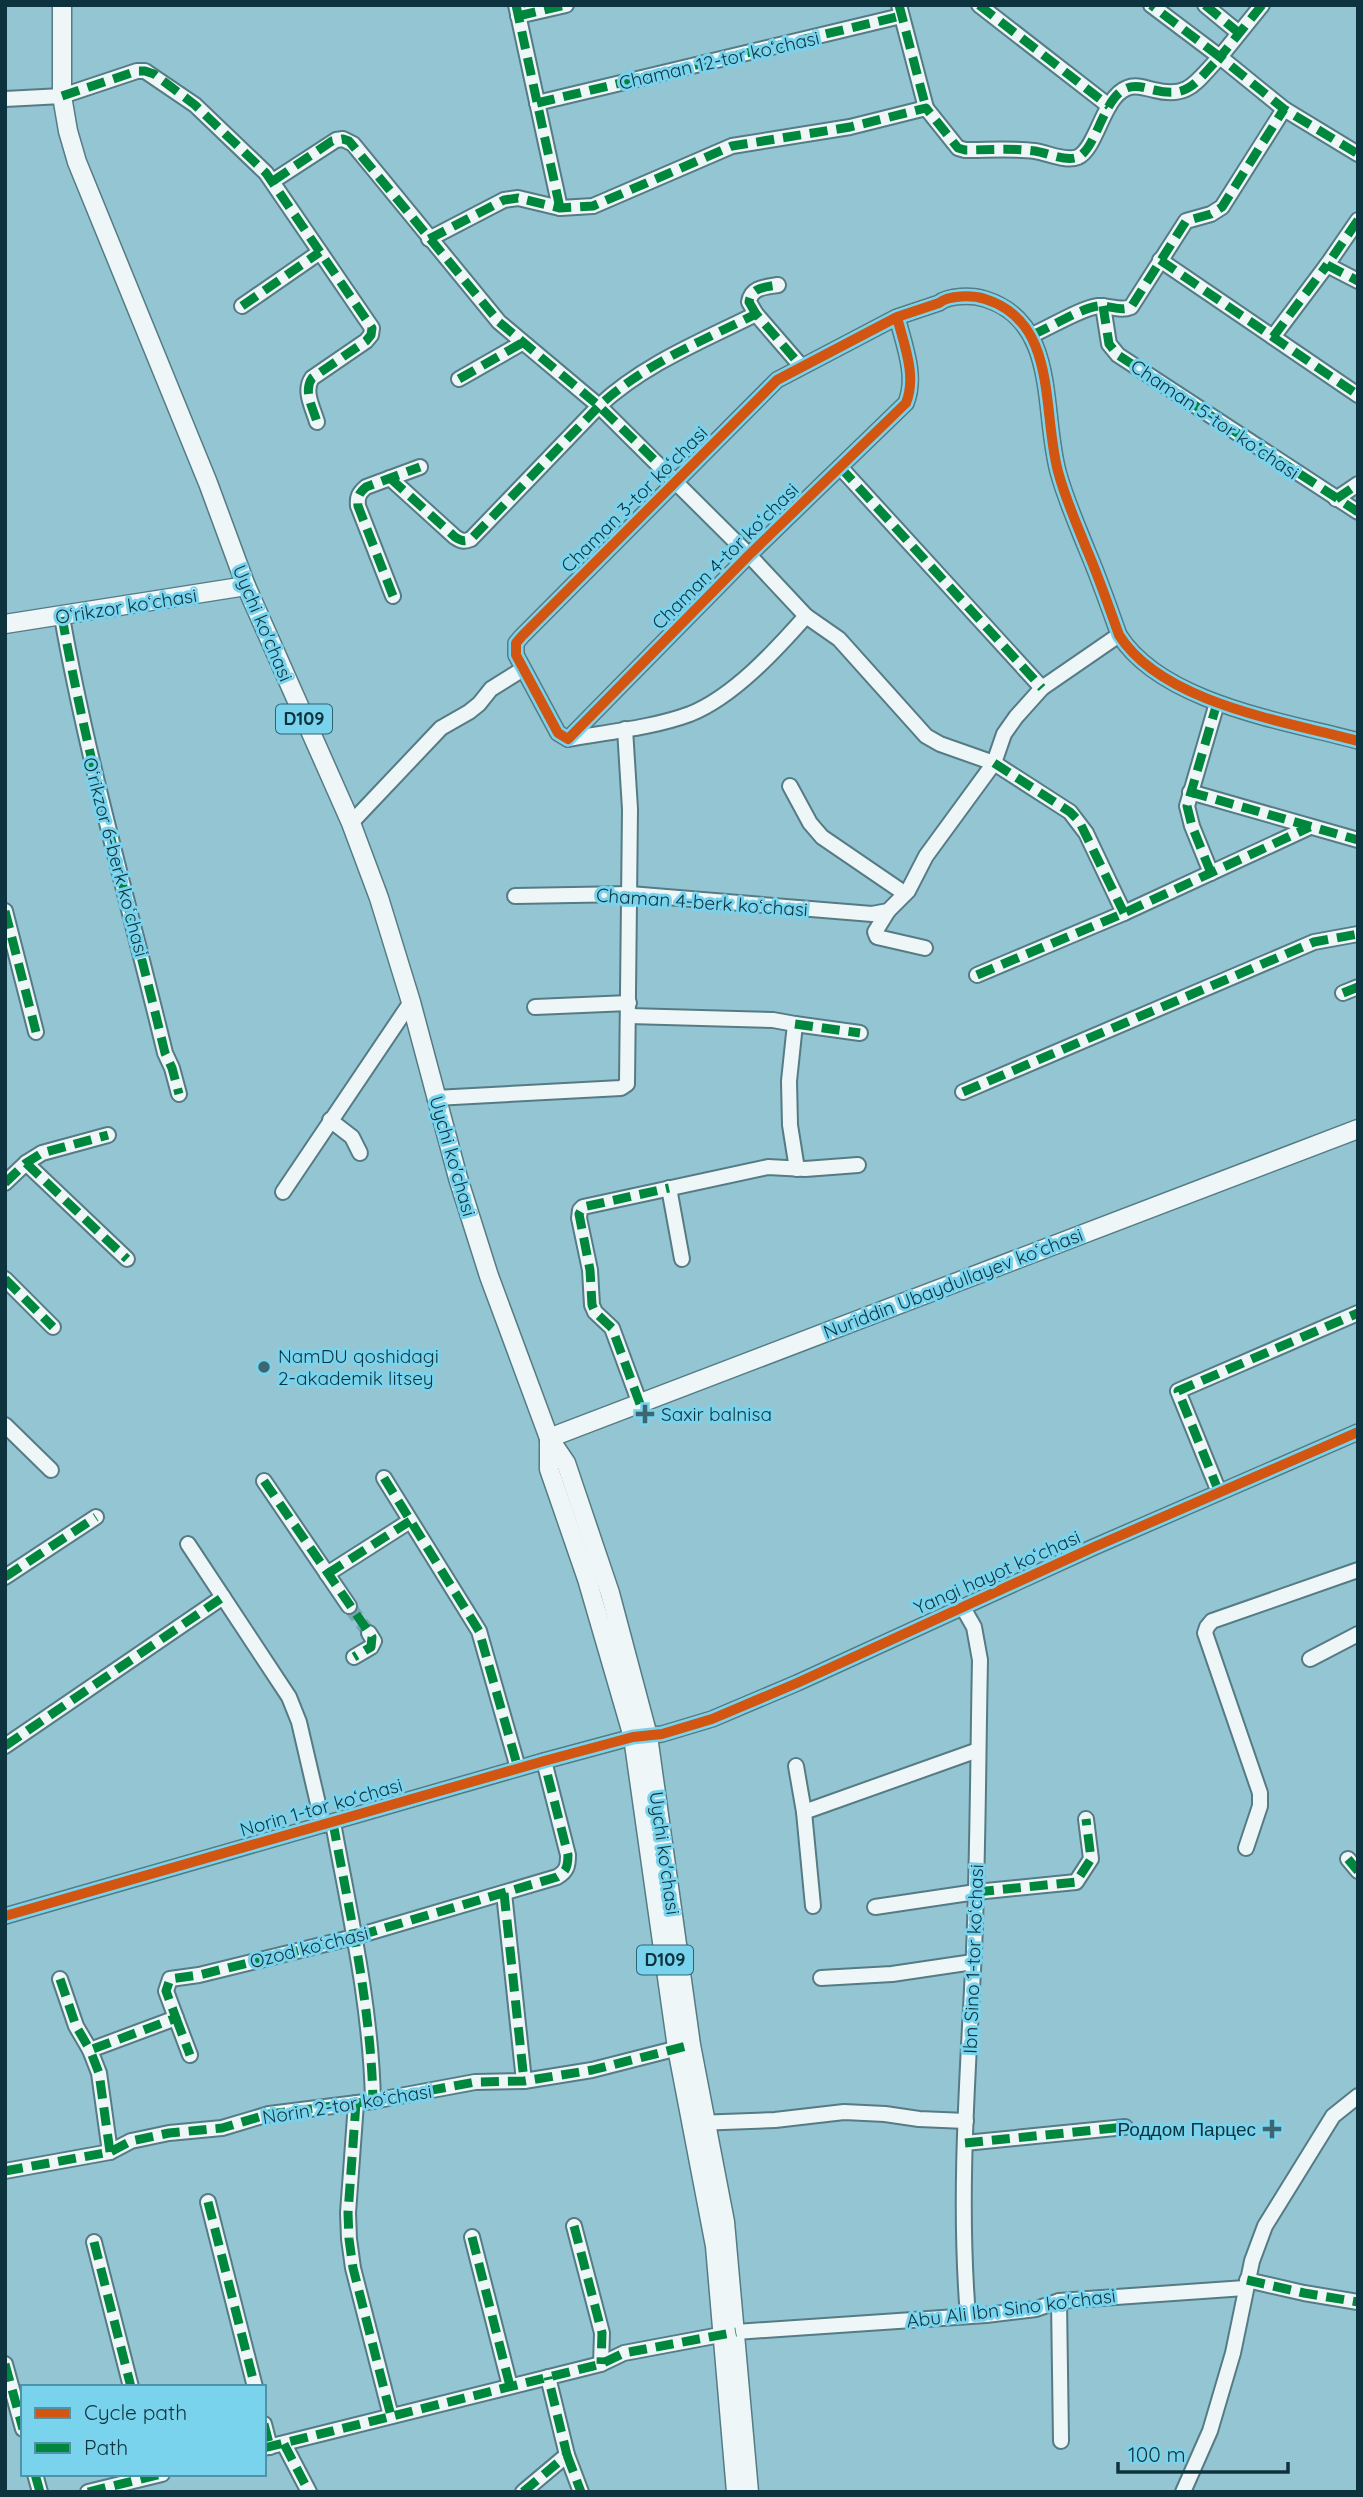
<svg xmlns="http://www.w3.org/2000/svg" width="1363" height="2497" viewBox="0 0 1363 2497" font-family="Quicksand,sans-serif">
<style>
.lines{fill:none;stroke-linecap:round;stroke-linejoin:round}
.minor-tunnel{stroke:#79a8b5;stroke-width:14;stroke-dasharray:14 7;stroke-linecap:butt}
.minor-casing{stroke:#557b84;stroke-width:18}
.major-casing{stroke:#557b84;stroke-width:21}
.minor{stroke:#eff6f8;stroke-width:14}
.major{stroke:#eff6f8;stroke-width:18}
.quiet{stroke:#00873e;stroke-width:9;stroke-dasharray:18 9;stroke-linecap:butt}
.cycleway-casing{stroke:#7ad3ed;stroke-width:15}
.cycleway{stroke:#d25511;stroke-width:10}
.poi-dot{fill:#3c6772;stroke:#7ad3ed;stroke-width:2.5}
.labels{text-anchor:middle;stroke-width:6;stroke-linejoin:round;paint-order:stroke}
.shield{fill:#7ad3ed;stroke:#2e6472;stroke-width:2}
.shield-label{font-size:18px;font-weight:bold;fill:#0d343e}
.street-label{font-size:19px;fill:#0d343e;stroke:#7ad3ed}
.poi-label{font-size:19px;fill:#0d343e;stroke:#7ad3ed;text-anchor:start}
</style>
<rect width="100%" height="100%" fill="#94c5d3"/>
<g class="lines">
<polyline class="minor-tunnel" points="349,1606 369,1633"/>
<g class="minor-casing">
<g id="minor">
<polyline points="516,5 560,208"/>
<polyline points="899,5 926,108"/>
<polyline points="979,5 1109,106"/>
<polyline points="1205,5 1239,33"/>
<polyline points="1262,5 1220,57 1284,109 1358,154"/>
<polyline points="518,16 566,5"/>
<path d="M5,99l57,-3 75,-25h8l50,34 71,68 106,155 -1,7 -5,6 -54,37c-9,13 1,30 5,44"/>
<polyline points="537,103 901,16"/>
<polyline points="273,181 336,140 343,139 353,144 499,322 599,406 749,555 806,616 839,639 926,736 940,744 994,763 1070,812 1086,833 1124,913"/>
<polyline points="1358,220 1327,265 1358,281"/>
<path d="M429,239l75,-39 14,-2 42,10 33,-2 139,-60 118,-19 76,-19 32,40 7,2c23,0 48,-2 70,1 13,2 31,11 43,6 19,-9 25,-60 49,-69 9,-4 18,0 27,2 36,9 42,-9 66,-33l-69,-52"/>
<polyline points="1160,260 1358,395"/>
<polyline points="242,306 320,252"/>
<polyline points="1103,306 1109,344 1118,355 1358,512"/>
<path d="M756,314l-7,-12c2,-15 17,-15 29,-17"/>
<path d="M897,317c7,28 20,59 9,86l-157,152 -181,184 -10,-6 -42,-78v-12l6,-7 255,-256 120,-63 42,-14c10,-8 33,-8 46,-4 75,23 56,116 74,176 7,25 18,50 28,75 12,28 22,57 32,85 43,68 165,86 239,106"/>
<path d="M1032,335c19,-8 47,-26 66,-29 12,-1 21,6 33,1l55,-86 25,-7 11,-7 62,-98"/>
<polyline points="1273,337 1327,265"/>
<polyline points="459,379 522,343"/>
<polyline points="840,467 1042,688"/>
<path d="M390,478l65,59c6,4 9,5 16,2l128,-133c45,-42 103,-65 157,-92l45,52"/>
<polyline points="1336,499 1358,484"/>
<path d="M393,596l-35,-90c-1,-9 1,-13 8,-19l54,-20"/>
<path d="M62,617c26,147 68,290 103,436l7,15 7,26"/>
<path d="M568,739c40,-7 84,-11 122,-25 43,-17 86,-64 116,-98"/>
<polyline points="790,786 810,823 822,837 904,893"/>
<polyline points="1190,792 1358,840"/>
<polyline points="351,823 441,728 469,712 479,704 491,689 523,669"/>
<polyline points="1211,873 1192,826 1187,806 1217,703"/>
<polyline points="515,896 630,894 872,914 888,911 908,891 926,856 994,763 1004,734 1016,717 1042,688 1119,635"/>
<polyline points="5,911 36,1032"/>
<polyline points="888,911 875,932 877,937 925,948"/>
<polyline points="977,975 1124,913 1310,827"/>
<polyline points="1343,993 1358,987"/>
<polyline points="535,1007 629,1003"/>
<polyline points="629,1016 773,1020 795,1024 789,1081 790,1125 797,1169"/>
<polyline points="795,1024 860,1033"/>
<polyline points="963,1092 1314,942 1358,934"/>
<polyline points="435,1098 621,1088 627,1084 630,809 625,729"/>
<polyline points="330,1120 352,1137 360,1153"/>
<polyline points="26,1163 127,1259"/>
<polyline points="5,1183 26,1163 42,1153 108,1135"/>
<polyline points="669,1188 682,1259"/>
<polyline points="283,1192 411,1002"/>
<polyline points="5,1279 53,1327"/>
<polyline points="640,1404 612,1328 595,1312 592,1305 590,1270 579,1218 580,1210 583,1207 768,1167 805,1169 858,1165"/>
<polyline points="5,1425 51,1470"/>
<polyline points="384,1478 479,1631 518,1768"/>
<polyline points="264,1481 349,1606"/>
<polyline points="1219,1492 1178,1391 1358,1313"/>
<polyline points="188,1544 289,1697 299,1722 323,1825"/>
<polyline points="327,1574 410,1521"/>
<polyline points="5,1577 96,1517"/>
<path d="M962,1606l12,21 6,33c-2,97 -2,194 -6,291 -6,122 -16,244 -6,365"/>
<polyline points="354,1657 371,1647 374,1641 369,1633"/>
<polyline points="1310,1659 1358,1634"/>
<polyline points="5,1746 223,1597"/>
<polyline points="796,1766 804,1812"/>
<path d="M333,1823c17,92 38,183 40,278"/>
<polyline points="1246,1848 1260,1806 1260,1793 1205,1633 1207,1627 1212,1621 1358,1570"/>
<polyline points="1348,1859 1358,1871"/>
<polyline points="504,1893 524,2081"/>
<polyline points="813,1906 804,1812 978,1750"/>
<polyline points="875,1907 976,1892 1076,1882 1091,1859 1086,1819"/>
<polyline points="5,1916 544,1761 633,1737 662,1734 712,1719 797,1683 1094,1547 1358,1432"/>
<polyline points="821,1978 892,1974 973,1962"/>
<polyline points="60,1979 76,2026 90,2050"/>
<polyline points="176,2018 190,2055"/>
<polyline points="356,2103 348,2213 349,2239 353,2268 391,2416"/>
<polyline points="696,2123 775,2120 844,2112 885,2114 919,2119 966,2121"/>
<polyline points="965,2143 1125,2127"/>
<path d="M110,2152l-11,-79 -9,-23 86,-32 -10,-27 4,-12 29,-4 155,-38 203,-60c10,-6 11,-11 11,-22l-24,-94"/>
<polyline points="5,2171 110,2152 131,2141 169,2133 222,2128 269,2114 373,2101 475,2082 524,2081 592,2070 686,2046"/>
<polyline points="208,2202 255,2387"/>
<polyline points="574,2226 602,2333 601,2364"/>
<polyline points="472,2237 510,2386"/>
<polyline points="94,2242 131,2387"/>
<polyline points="1247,2280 1304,2293 1358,2302"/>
<polyline points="1059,2301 1061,2441"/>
<polyline points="5,2364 23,2429"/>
<polyline points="264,2424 270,2447"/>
<polyline points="284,2444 309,2492"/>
<polyline points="264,2448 601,2364 624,2353 736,2332 986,2315 1036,2309 1059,2301 1245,2288"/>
<polyline points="567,2455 581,2492"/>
<polyline points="35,2474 40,2492"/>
<polyline points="88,2492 162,2474"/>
<polyline points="523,2492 567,2455 548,2377"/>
<polyline points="1183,2492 1210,2431 1233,2353 1252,2261 1265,2226 1333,2116 1358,2096"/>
</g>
</g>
<g class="major-casing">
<g id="major">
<polyline points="62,5 62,96 68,131 77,162 208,483 246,586 351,823 379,898 411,1002 458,1178 489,1276 549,1438 566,1463 610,1593 648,1736 691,2045 725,2222 749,2492"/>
<polyline points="5,624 246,586"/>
<polyline points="549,1438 549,1469 587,1579 633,1737 677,2048 715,2246 736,2492"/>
<polyline points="549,1438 1358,1129"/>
</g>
</g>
<use href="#minor" class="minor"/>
<use href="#major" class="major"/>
<g class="quiet">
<polyline points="516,5 560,208"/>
<polyline points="899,5 926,108"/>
<polyline points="979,5 1109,106"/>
<polyline points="1205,5 1239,33"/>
<polyline points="1262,5 1220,57 1284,109 1358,154"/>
<polyline points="518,16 566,5"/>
<path d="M62,96l75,-25h8l9,3 41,31 71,68 106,155 -1,7 -5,6 -54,37c-9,13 1,30 5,44"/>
<polyline points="537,103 901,16"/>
<polyline points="273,181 332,141 343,139 349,141 499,322 599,406 676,481"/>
<polyline points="1358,220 1327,265 1358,281"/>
<path d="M429,239l75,-39 14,-2 42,10 33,-2 139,-60 118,-19 76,-19 32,40 7,2c23,0 48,-2 70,1 13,2 31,11 43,6 19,-9 25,-60 49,-69 9,-4 18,0 27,2 36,9 42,-9 66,-33l-69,-52"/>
<polyline points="1160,260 1358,395"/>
<polyline points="242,306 320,252"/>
<polyline points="1103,306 1109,344 1118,355 1358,512"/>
<path d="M756,314l-7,-12c2,-15 17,-15 29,-17"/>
<path d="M1032,335c19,-8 47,-26 66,-29 12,-1 21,6 33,1l55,-86 25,-7 11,-7 62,-98"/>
<polyline points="1273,337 1327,265"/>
<polyline points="459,379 522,343"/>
<polyline points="840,467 1042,688"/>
<path d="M390,478l65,59c6,4 9,5 16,2l128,-133c45,-42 103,-65 157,-92l45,52"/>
<polyline points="1336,499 1358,484"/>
<path d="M393,596l-35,-90c-1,-9 1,-13 8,-19l54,-20"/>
<path d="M62,617c26,147 68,290 103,436l7,15 7,26"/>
<polyline points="994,763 1070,812 1079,821 1124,913"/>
<polyline points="1190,792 1358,840"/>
<polyline points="1211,873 1192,826 1187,806 1217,703"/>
<polyline points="5,911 36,1032"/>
<polyline points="977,975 1124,913 1310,827"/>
<polyline points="1343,993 1358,987"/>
<polyline points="795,1024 860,1033"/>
<polyline points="963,1092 1314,942 1358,934"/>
<polyline points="26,1163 127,1259"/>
<polyline points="5,1183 26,1163 42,1153 108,1135"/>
<polyline points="5,1279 53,1327"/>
<polyline points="640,1404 612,1328 595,1312 592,1305 590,1270 579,1214 583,1207 669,1188"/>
<polyline points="384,1478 479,1631 518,1768"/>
<polyline points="264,1481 372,1637 371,1647 354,1657"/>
<polyline points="1219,1492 1178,1391 1358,1313"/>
<polyline points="327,1574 410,1521"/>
<polyline points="5,1577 96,1517"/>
<polyline points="5,1746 223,1597"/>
<path d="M333,1823c17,92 38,183 40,278"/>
<polyline points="1348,1859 1358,1871"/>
<polyline points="976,1892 1076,1882 1091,1859 1086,1819"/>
<polyline points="504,1893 524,2081"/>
<polyline points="60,1979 76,2026 90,2050"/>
<polyline points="176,2018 190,2055"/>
<polyline points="356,2103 348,2213 349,2239 353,2268 391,2416"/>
<polyline points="965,2143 1125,2127"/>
<path d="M110,2152l-11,-79 -9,-23 86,-32 -10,-27 4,-12 29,-4 155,-38 203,-60c10,-6 11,-11 11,-22l-24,-94"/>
<polyline points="5,2171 110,2152 131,2141 169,2133 222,2128 269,2114 373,2101 475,2082 524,2081 592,2070 691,2045"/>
<polyline points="208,2202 255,2387"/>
<polyline points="574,2226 602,2333 601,2364"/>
<polyline points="472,2237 510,2386"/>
<polyline points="94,2242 131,2387"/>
<polyline points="1247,2280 1304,2293 1358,2302"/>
<polyline points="5,2364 23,2429"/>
<polyline points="264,2424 270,2447"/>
<polyline points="284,2444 309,2492"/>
<polyline points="264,2448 601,2364 624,2353 736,2332"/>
<polyline points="567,2455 581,2492"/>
<polyline points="35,2474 40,2492"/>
<polyline points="88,2492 162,2474"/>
<polyline points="523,2492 567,2455 548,2377"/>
</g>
<g class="cycleway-casing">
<g id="cycleway">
<path d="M897,317c7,28 20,59 9,86l-157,152 -181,184 -10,-6 -42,-78v-12l6,-7 255,-256 120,-63 42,-14c10,-8 33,-8 46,-4 75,23 56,116 74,176 7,25 18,50 28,75 12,28 22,57 32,85 43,68 165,86 239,106"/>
<polyline points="5,1916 544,1761 633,1737 662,1734 712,1719 797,1683 1094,1547 1358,1432"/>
</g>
</g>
<use href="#cycleway" class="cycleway"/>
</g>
<g class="poi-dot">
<circle cx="264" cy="1367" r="7"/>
<path d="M641.5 1403.5h7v7h7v7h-7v7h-7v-7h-7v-7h7z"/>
<path d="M1268.5 2118.5h7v7h7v7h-7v7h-7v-7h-7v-7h7z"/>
</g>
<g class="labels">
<g class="shield">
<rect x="276" y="704.5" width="56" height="29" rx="5"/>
<rect x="637" y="1945.5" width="56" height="29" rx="5"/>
</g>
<g class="shield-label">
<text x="304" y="725">D109</text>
<text x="665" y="1966">D109</text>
</g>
<g class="street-label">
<text transform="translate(719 60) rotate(-13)" y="7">Chaman 12-tor koʻchasi</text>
<text transform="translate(1215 419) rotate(34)" y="7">Chaman 5-tor koʻchasi</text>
<text transform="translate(634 499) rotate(-45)" y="7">Chaman 3-tor koʻchasi</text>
<text transform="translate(725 556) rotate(-45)" y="7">Chaman 4-tor koʻchasi</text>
<text transform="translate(126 606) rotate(-9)" y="7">Oʻrikzor koʻchasi</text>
<text transform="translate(263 623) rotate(67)" y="7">Uychi ko'chasi</text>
<text transform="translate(116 857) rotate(75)" y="7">Oʻrikzor 6-berk koʻchasi</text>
<text transform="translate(702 902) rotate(4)" y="7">Chaman 4-berk koʻchasi</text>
<text transform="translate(453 1156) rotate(74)" y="7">Uychi ko'chasi</text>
<text transform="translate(953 1283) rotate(-21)" y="7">Nuriddin Ubaydullayev koʻchasi</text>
<text transform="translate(997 1572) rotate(-24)" y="7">Yangi hayot koʻchasi</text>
<text transform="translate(321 1807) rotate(-16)" y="7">Norin 1-tor koʻchasi</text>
<text transform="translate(665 1853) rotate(82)" y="7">Uychi ko'chasi</text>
<text transform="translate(309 1947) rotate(-14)" y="7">Ozod koʻchasi</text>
<text transform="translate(973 1959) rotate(-88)" y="7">Ibn Sino 1-tor koʻchasi</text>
<text transform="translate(347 2104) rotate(-9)" y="7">Norin 2-tor koʻchasi</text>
<text transform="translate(1011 2308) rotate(-7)" y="7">Abu Ali Ibn Sino ko'chasi</text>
</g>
<g class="poi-label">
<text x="278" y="1363">NamDU qoshidagi<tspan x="278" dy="22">2-akademik litsey</tspan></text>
<text x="661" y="1421">Saxir balnisa</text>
<text x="1256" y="2136" text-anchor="end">Роддом Парцес</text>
</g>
</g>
<rect width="1363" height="2497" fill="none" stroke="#0d343e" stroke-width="14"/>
<rect x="21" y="2385" width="245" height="91" fill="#7ad3ed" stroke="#4e93a7" stroke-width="2"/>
<rect x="35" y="2408" width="35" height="10" fill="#d25511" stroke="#4e93a7" stroke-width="2"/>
<text x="84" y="2420" font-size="21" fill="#0d343e">Cycle path</text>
<rect x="35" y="2443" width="35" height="10" fill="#00873e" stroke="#4e93a7" stroke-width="2"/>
<text x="84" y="2455" font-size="21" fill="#0d343e">Path</text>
<path d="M1118 2462v10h170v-10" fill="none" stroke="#0d343e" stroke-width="3.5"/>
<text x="1128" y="2462" font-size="21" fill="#0d343e" stroke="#7ad3ed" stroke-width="5" paint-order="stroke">100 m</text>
</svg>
